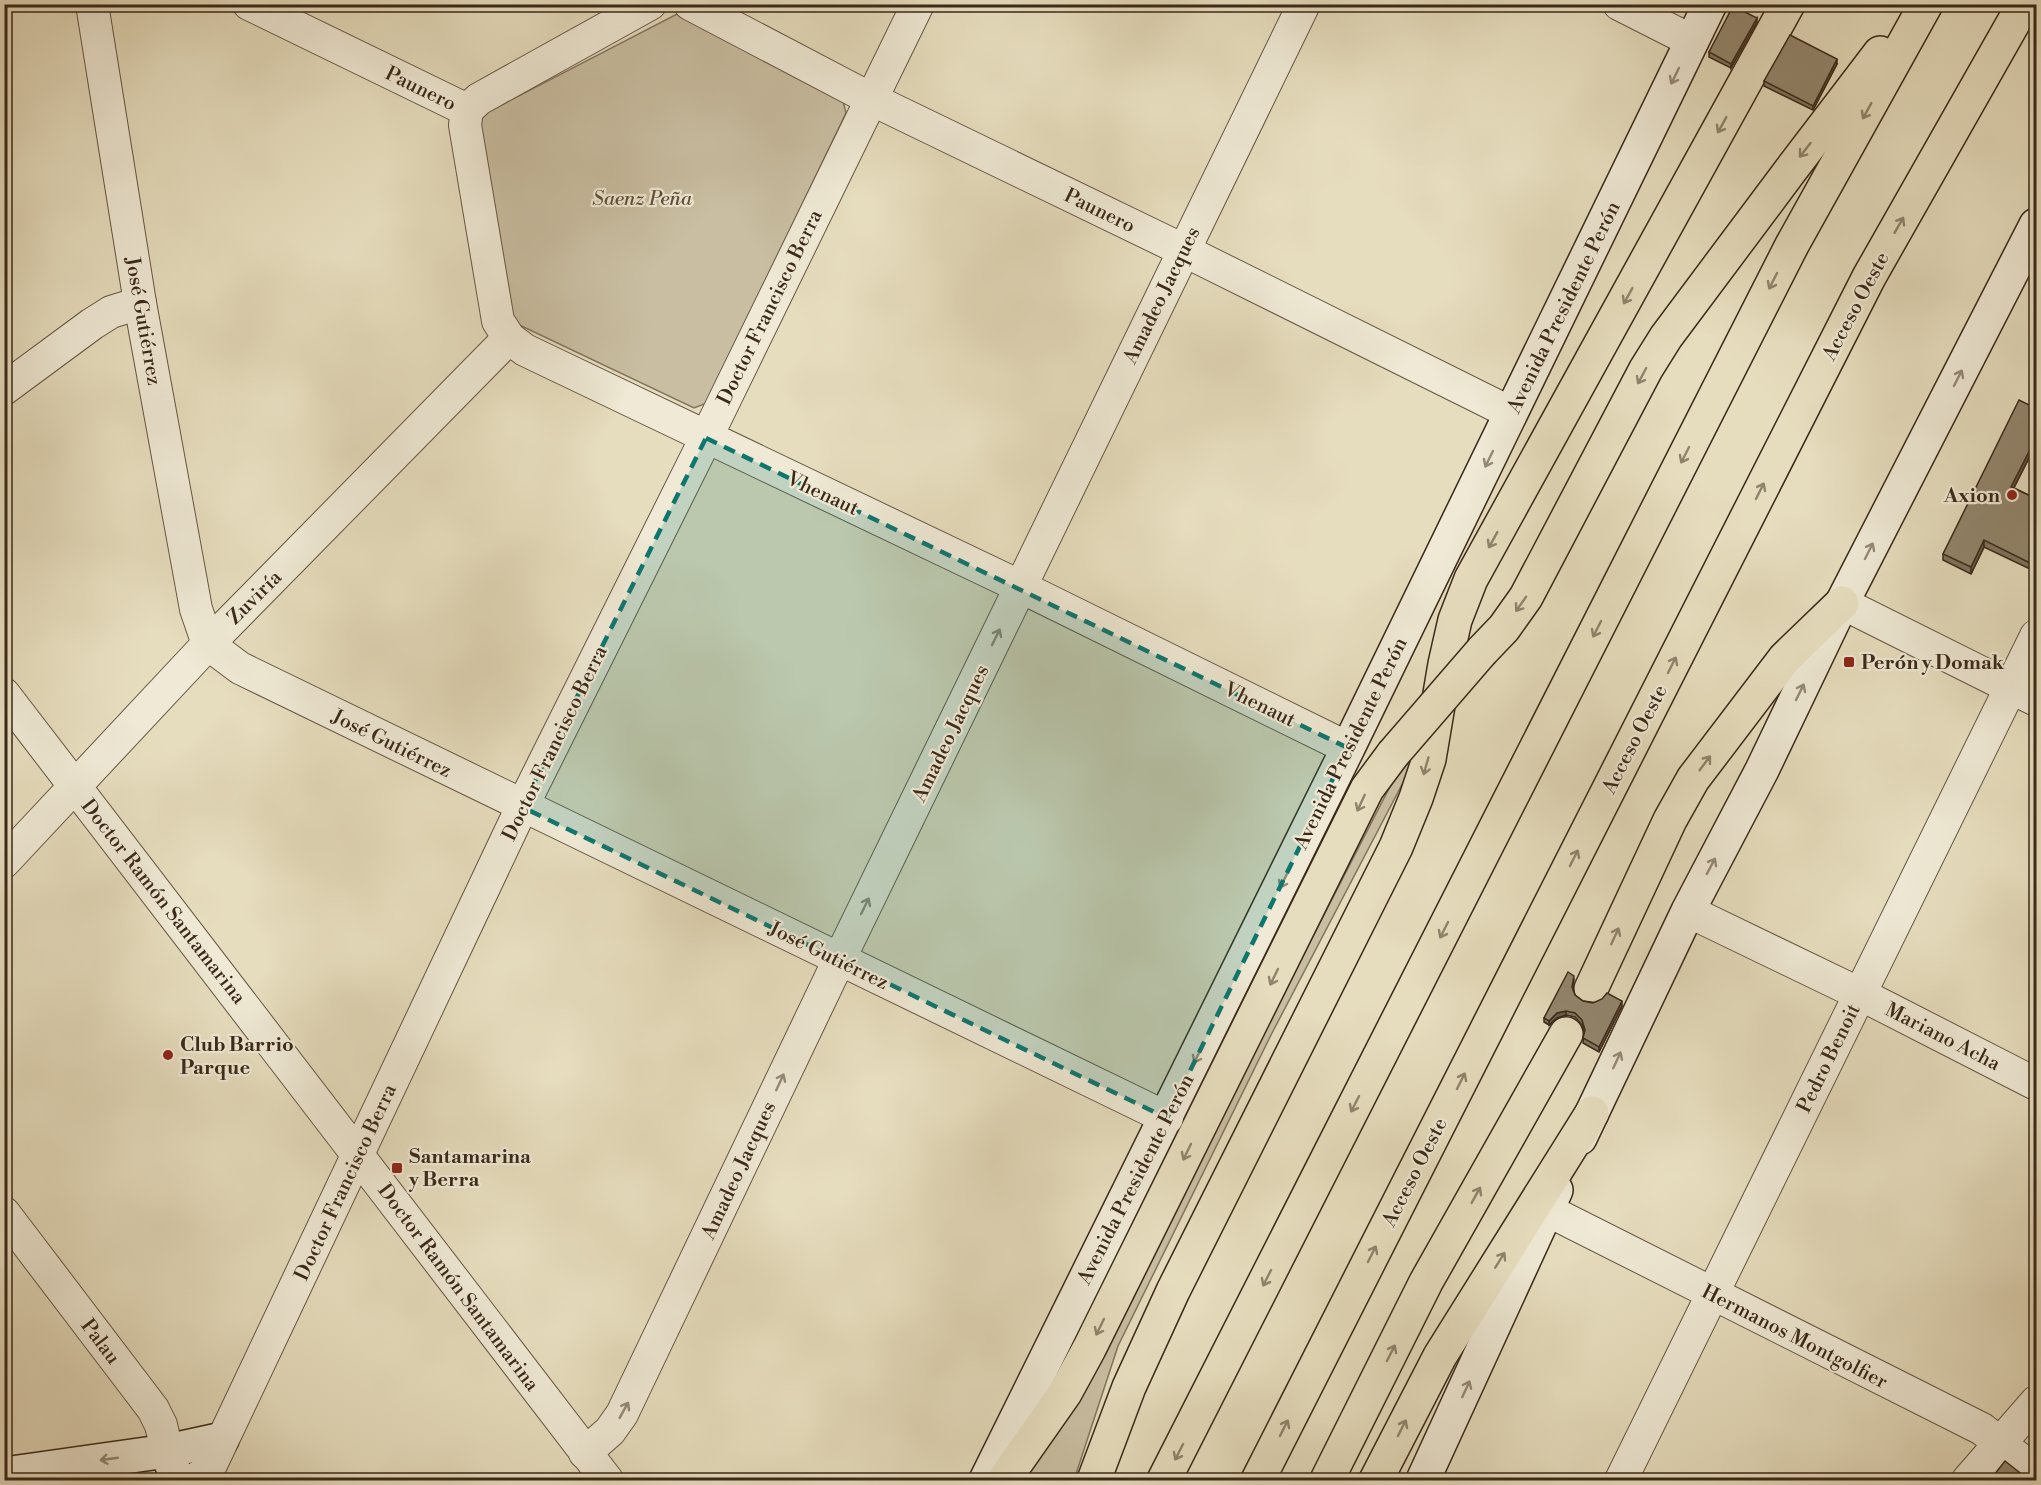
<svg xmlns="http://www.w3.org/2000/svg" width="2041" height="1485" viewBox="0 0 2041 1485" font-family="'Libre Bodoni',serif">
<style>
.green{fill:#c9bea2;stroke:#82745e;stroke-width:1.5}
.lines{fill:none;stroke-linecap:round;stroke-linejoin:round}
.street-casing{stroke:#655643;stroke-width:34}
.secondary-casing{stroke:#3a291a;stroke-width:36}
.highway-casing{stroke:#3a291a;stroke-width:36}
.street{stroke:#efe9d5;stroke-width:32}
.secondary{stroke:#efe9d5;stroke-width:33}
.highway{stroke:#e6ddbe;stroke-width:33}
.highway-bridge-casing{stroke:#3a291a;stroke-width:36;stroke-linecap:butt}
.highway-bridge{stroke:#e6ddbe;stroke-width:33}
.wall{fill:#7e745f;stroke:#3a291a;stroke-width:1.5}
.shaded-wall{fill:#675e4e;stroke:#3a291a;stroke-width:1.5}
.building{fill:#93876f;stroke:#3a291a;stroke-width:1.5}
.oneway{stroke:#948978}
.oneway2{stroke:#90836c}
.marked{fill:#0f766e;fill-opacity:0.2;stroke:#0f766e;stroke-width:4.5;stroke-dasharray:12 8;stroke-linejoin:round}
.poi-dot{fill:#8f2418;stroke:#efe9d5;stroke-width:2}
.labels{text-anchor:middle;stroke-width:4.5;stroke-linejoin:round;paint-order:stroke}
.street-label{font-size:20px;fill:#3a291a;stroke:#efe9d5}
.park-label{font-size:20px;font-style:italic;fill:#5e4e3c;stroke:#efe9d5}
.poi-label{font-size:20px;font-weight:bold;fill:#3a291a;stroke:#efe9d5;text-anchor:start}
</style>
<rect width="100%" height="100%" fill="#e6ddbe"/>
<filter id="stains"><feTurbulence type="fractalNoise" baseFrequency=".00333" numOctaves="4"/><feColorMatrix values="0 0 0 0 .2 0 0 0 0 .09 0 0 0 0 .02 0 0 0 .5 -.17"/></filter>
<radialGradient id="worn" r=".72"><stop offset=".6" stop-color="#630" stop-opacity="0"/><stop offset="1" stop-color="#630" stop-opacity=".3"/></radialGradient>
<g class="green">
<polygon points="677,14 842,97 846,113 707,403 694,408 513,322 478,117"/>
<polygon points="1414,740 1419,752 1271,1035 1118,1346 1074,1480 1022,1480 1261,1037"/>
</g>
<g class="lines">
<g class="street-casing">
<g id="street">
<polyline points="92,4 140,303 196,609 208,644 240,668 1167,1118"/>
<polyline points="249,4 467,110"/>
<polyline points="690,4 871,99 1183,250 1511,413"/>
<polyline points="1619,4 1692,41"/>
<polyline points="467,110 465,125 498,321 509,338 525,350 1021,587 1348,748"/>
<polyline points="467,110 479,99 650,4"/>
<polyline points="4,389 92,324 111,312 140,303"/>
<polyline points="1842,603 2036,700"/>
<polyline points="4,694 607,1480"/>
<polyline points="4,862 208,644 509,338"/>
<polyline points="1688,911 1860,994 2036,1084"/>
<polyline points="1547,1210 1982,1429 2036,1472"/>
<polyline points="4,1213 153,1409 161,1425 167,1451"/>
<polyline points="585,1453 610,1431 622,1414 839,960 1304,4"/>
<polyline points="194,1480 208,1471 522,807 706,438 918,4"/>
<polyline points="1621,1480 2036,636"/>
<polyline points="1968,1480 2036,1402"/>
</g>
</g>
<g class="secondary-casing">
<g id="secondary">
<polyline points="1580,1138 1688,911 1762,770 1842,603 2036,225"/>
<polyline points="167,1451 177,1480"/>
<polyline points="4,1474 167,1451 222,1439"/>
<polyline points="986,1480 1348,748 1710,4"/>
<polyline points="1423,1480 1556,1190"/>
</g>
</g>
<g class="highway-casing">
<g id="highway">
<polyline points="1482,651 1504,628 1526,597 1646,369 1666,337 1790,171 1880,53"/>
<polyline points="1591,989 1670,820 1693,779 1785,658 1842,603"/>
<polyline points="1004,1480 1065,1393 1089,1349 1367,789 1393,754"/>
<polyline points="1094,1480 1129,1387 1173,1291 1396,847 1416,798 1429,759 1445,664 1455,620 1471,579 1788,4"/>
<polyline points="1164,1480 1792,245 1926,4"/>
<polyline points="1258,1480 1869,277 2024,4"/>
<polyline points="1327,1480 1426,1282 1566,1034"/>
<polyline points="1376,1480 1440,1356 1592,1113"/>
</g>
</g>
<use href="#street" class="street"/>
<use href="#secondary" class="secondary"/>
<use href="#highway" class="highway"/>
<g class="highway-bridge-casing">
<polyline id="highway-bridge" points="1393,754 1482,651"/>
</g>
<use href="#highway-bridge" class="highway-bridge"/>
</g>
<g class="wall">
<polygon points="1757,22 1731,68 1709,57 1709,52"/>
<polygon points="1837,64 1813,110 1764,86 1764,81"/>
<polygon points="2037,409 2037,442 2014,488 2037,499 2037,556 2030,569 1984,547 1971,574 1943,560 1943,554"/>
<polygon points="1574,980 1573,988 1575,995 1583,1001 1622,1006 1599,1052 1583,1043 1584,1032 1582,1025 1575,1017 1566,1015 1557,1018 1549,1025 1544,1022 1544,1018"/>
</g>
<g class="shaded-wall">
<polygon points="1757,18 1757,22 1731,68 1731,64"/>
<polygon points="1837,59 1837,64 1813,110 1813,106"/>
<polygon points="2037,436 2037,442 2011,493 2011,487"/>
<polygon points="1984,540 1984,547 1971,574 1971,567"/>
<polygon points="2037,550 2037,556 2030,569 2030,563"/>
<polygon points="1622,1001 1622,1006 1599,1052 1599,1047"/>
<polygon points="1566,1011 1566,1015 1557,1018 1549,1025 1549,1021 1557,1013"/>
</g>
<g class="building">
<polygon points="1733,6 1757,18 1731,64 1709,52"/>
<polygon points="1790,35 1837,59 1813,106 1764,81"/>
<polygon points="2019,400 2037,409 2037,436 2011,487 2037,499 2037,550 2030,563 1984,540 1971,567 1943,554"/>
<polygon points="1568,972 1574,976 1572,987 1575,995 1583,1001 1593,1003 1602,999 1607,993 1622,1001 1599,1047 1583,1038 1585,1030 1582,1020 1575,1013 1566,1011 1557,1013 1549,1021 1544,1018"/>
<polygon points="2005,1461 2029,1480 1990,1480"/>
</g>
<defs><path id="oneway-shaft" d="M-6 0H5M1.5-3L5.5 0L1.5 3" fill="none" stroke-width="1.6" stroke-linecap="round" stroke-linejoin="round" transform="scale(1.5)"/></defs>
<g class="oneway">
<use href="#oneway-shaft" transform="translate(1675 76) rotate(116)"/>
<use href="#oneway-shaft" transform="translate(1958 378) rotate(-63)"/>
<use href="#oneway-shaft" transform="translate(1489 459) rotate(116)"/>
<use href="#oneway-shaft" transform="translate(1869 551) rotate(-63)"/>
<use href="#oneway-shaft" transform="translate(996 637) rotate(-64)"/>
<use href="#oneway-shaft" transform="translate(1800 692) rotate(-64)"/>
<use href="#oneway-shaft" transform="translate(1711 866) rotate(-62)"/>
<use href="#oneway-shaft" transform="translate(1284 880) rotate(116)"/>
<use href="#oneway-shaft" transform="translate(865 906) rotate(-64)"/>
<use href="#oneway-shaft" transform="translate(1198 1055) rotate(116)"/>
<use href="#oneway-shaft" transform="translate(1617 1060) rotate(-65)"/>
<use href="#oneway-shaft" transform="translate(780 1082) rotate(-65)"/>
<use href="#oneway-shaft" transform="translate(1466 1389) rotate(-65)"/>
<use href="#oneway-shaft" transform="translate(624 1410) rotate(-61)"/>
<use href="#oneway-shaft" transform="translate(109 1459) rotate(172)"/>
</g>
<g class="oneway2">
<use href="#oneway-shaft" transform="translate(1867 111) rotate(119)"/>
<use href="#oneway-shaft" transform="translate(1722 125) rotate(119)"/>
<use href="#oneway-shaft" transform="translate(1805 150) rotate(128)"/>
<use href="#oneway-shaft" transform="translate(1899 225) rotate(-60)"/>
<use href="#oneway-shaft" transform="translate(1773 281) rotate(117)"/>
<use href="#oneway-shaft" transform="translate(1628 296) rotate(119)"/>
<use href="#oneway-shaft" transform="translate(1642 376) rotate(118)"/>
<use href="#oneway-shaft" transform="translate(1685 455) rotate(117)"/>
<use href="#oneway-shaft" transform="translate(1760 491) rotate(-63)"/>
<use href="#oneway-shaft" transform="translate(1493 540) rotate(119)"/>
<use href="#oneway-shaft" transform="translate(1521 604) rotate(125)"/>
<use href="#oneway-shaft" transform="translate(1597 629) rotate(117)"/>
<use href="#oneway-shaft" transform="translate(1672 665) rotate(-63)"/>
<use href="#oneway-shaft" transform="translate(1705 763) rotate(-53)"/>
<use href="#oneway-shaft" transform="translate(1426 766) rotate(106)"/>
<use href="#oneway-shaft" transform="translate(1361 803) rotate(115)"/>
<use href="#oneway-shaft" transform="translate(1574 858) rotate(-63)"/>
<use href="#oneway-shaft" transform="translate(1444 930) rotate(117)"/>
<use href="#oneway-shaft" transform="translate(1615 936) rotate(-65)"/>
<use href="#oneway-shaft" transform="translate(1274 977) rotate(116)"/>
<use href="#oneway-shaft" transform="translate(1461 1081) rotate(-63)"/>
<use href="#oneway-shaft" transform="translate(1355 1104) rotate(117)"/>
<use href="#oneway-shaft" transform="translate(1187 1152) rotate(116)"/>
<use href="#oneway-shaft" transform="translate(1476 1195) rotate(-61)"/>
<use href="#oneway-shaft" transform="translate(1372 1254) rotate(-63)"/>
<use href="#oneway-shaft" transform="translate(1500 1260) rotate(-58)"/>
<use href="#oneway-shaft" transform="translate(1267 1278) rotate(117)"/>
<use href="#oneway-shaft" transform="translate(1100 1327) rotate(116)"/>
<use href="#oneway-shaft" transform="translate(1391 1353) rotate(-63)"/>
<use href="#oneway-shaft" transform="translate(1284 1428) rotate(-63)"/>
<use href="#oneway-shaft" transform="translate(1402 1428) rotate(-63)"/>
<use href="#oneway-shaft" transform="translate(1179 1452) rotate(117)"/>
</g>
<path class="marked" d="M706,438l642,310 -181,370 -645,-311z"/>
<g class="poi-dot">
<circle cx="2012" cy="495" r="6"/>
<rect x="1843" y="656" width="12" height="12" rx="3"/>
<circle cx="168" cy="1055" r="6"/>
<rect x="391" y="1162" width="12" height="12" rx="3"/>
</g>
<g class="labels">
<g class="street-label">
<text transform="translate(421 88) rotate(26)" y="7">Paunero</text>
<text transform="translate(1100 210) rotate(26)" y="7">Paunero</text>
<text transform="translate(1161 295) rotate(-64)" y="7">Amadeo Jacques</text>
<text transform="translate(1855 306) rotate(-62)" y="7">Acceso Oeste</text>
<text transform="translate(769 307) rotate(-64)" y="7">Doctor Francisco Berra</text>
<text transform="translate(1563 307) rotate(-64)" y="7">Avenida Presidente Perón</text>
<text transform="translate(144 321) rotate(80)" y="7">José Gutiérrez</text>
<text transform="translate(823 493) rotate(25)" y="7">Vhenaut</text>
<text transform="translate(254 597) rotate(-45)" y="7">Zuviría</text>
<text transform="translate(1260 704) rotate(26)" y="7">Vhenaut</text>
<text transform="translate(950 733) rotate(-64)" y="7">Amadeo Jacques</text>
<text transform="translate(1634 739) rotate(-63)" y="7">Acceso Oeste</text>
<text transform="translate(392 743) rotate(26)" y="7">José Gutiérrez</text>
<text transform="translate(554 743) rotate(-64)" y="7">Doctor Francisco Berra</text>
<text transform="translate(1350 743) rotate(-64)" y="7">Avenida Presidente Perón</text>
<text transform="translate(164 901) rotate(52)" y="7">Doctor Ramón Santamarina</text>
<text transform="translate(829 955) rotate(26)" y="7">José Gutiérrez</text>
<text transform="translate(1943 1036) rotate(27)" y="7">Mariano Acha</text>
<text transform="translate(1828 1058) rotate(-64)" y="7">Pedro Benoit</text>
<text transform="translate(738 1170) rotate(-65)" y="7">Amadeo Jacques</text>
<text transform="translate(1414 1172) rotate(-63)" y="7">Acceso Oeste</text>
<text transform="translate(1135 1179) rotate(-63)" y="7">Avenida Presidente Perón</text>
<text transform="translate(345 1182) rotate(-65)" y="7">Doctor Francisco Berra</text>
<text transform="translate(459 1287) rotate(53)" y="7">Doctor Ramón Santamarina</text>
<text transform="translate(1795 1336) rotate(27)" y="7">Hermanos Montgolfier</text>
<text transform="translate(101 1341) rotate(53)" y="7">Palau</text>
</g>
<g class="park-label">
<text x="642" y="205">Saenz Peña</text>
</g>
<g class="poi-label">
<text x="2000" y="502" text-anchor="end">Axion</text>
<text x="1861" y="669">Perón y Domak</text>
<text x="180" y="1051">Club Barrio<tspan x="180" dy="23">Parque</tspan></text>
<text x="409" y="1163">Santamarina<tspan x="409" dy="23">y Berra</tspan></text>
</g>
</g>
<rect width="2041" height="1485" fill="none" stroke="#e6ddbe" stroke-width="24"/>
<rect x="6" y="6" width="2029" height="1473" fill="none" stroke="#3a291a" stroke-width="3"/>
<rect x="12" y="12" width="2017" height="1461" fill="none" stroke="#3a291a" stroke-width="1.5"/>
<rect width="100%" height="100%" filter="url(#stains)"/>
<rect width="100%" height="100%" fill="url(#worn)"/>
</svg>
